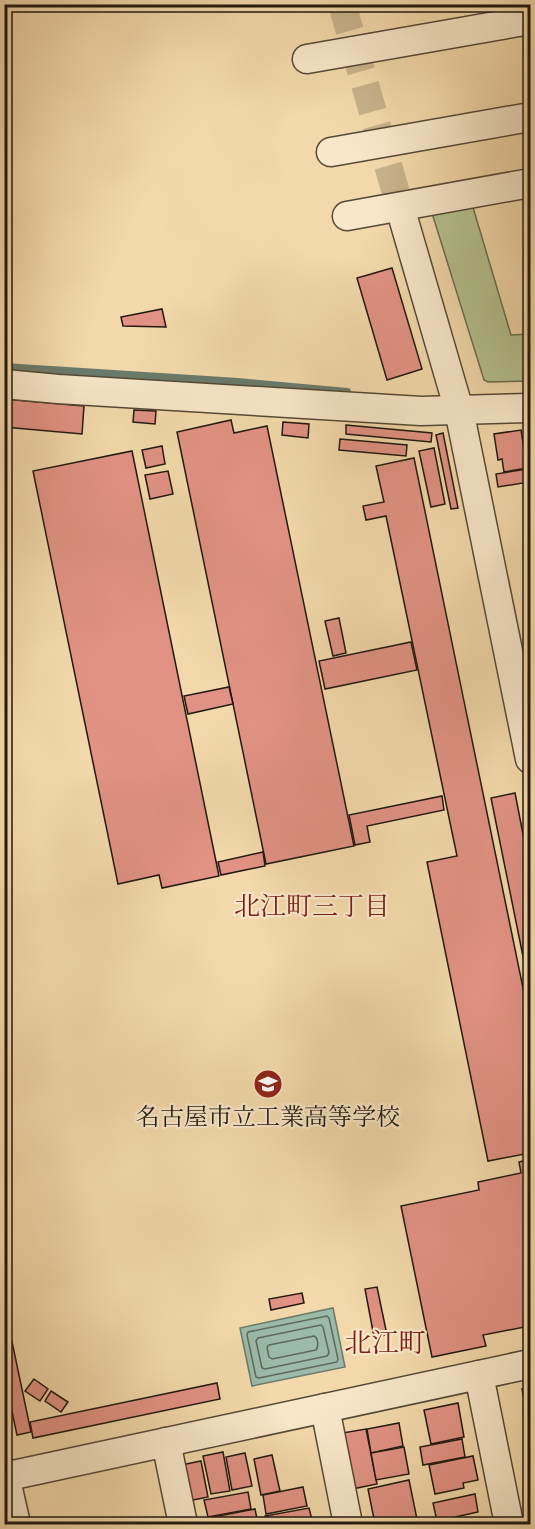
<svg xmlns="http://www.w3.org/2000/svg" width="535" height="1529" viewBox="0 0 535 1529" font-family="'Libre Bodoni','Noto Serif JP',serif">
<style>
.green{fill:#b4c08d;stroke:#6a6c4e;stroke-width:1.5}
.water{fill:#9bbaa8;stroke:#6a7a6b;stroke-width:1.5}
.lines{fill:none;stroke-linecap:round;stroke-linejoin:round}
.shore{stroke:#5e6a5c;stroke-width:1.5}
.stream{stroke:#6a7a6b;stroke-width:8}
.building{fill:#e19284;stroke:#21190f;stroke-width:1.5}
.minor-tunnel{stroke:#c8b28b;stroke-width:28;stroke-dasharray:28 14;stroke-linecap:butt}
.minor-casing{stroke:#554936;stroke-width:31}
.minor{stroke:#f7e6c8;stroke-width:28}
.labels{text-anchor:middle;stroke-width:4.5;stroke-linejoin:round;paint-order:stroke}
.poi-label{font-size:24px;fill:#21190f;stroke:#f7e6c8}
.neighbourhood-label{font-size:26px;fill:#7a1f14;stroke:#f7e6c8}
.quarter-label{font-size:27px;fill:#7a1f14;stroke:#f7e6c8}
</style>
<rect width="100%" height="100%" fill="#f2d8aa"/>
<filter id="stains"><feTurbulence type="fractalNoise" baseFrequency=".00333" numOctaves="4"/><feColorMatrix values="0 0 0 0 .2 0 0 0 0 .09 0 0 0 0 .02 0 0 0 .5 -.17"/></filter>
<radialGradient id="worn" r=".72"><stop offset=".6" stop-color="#630" stop-opacity="0"/><stop offset="1" stop-color="#630" stop-opacity=".3"/></radialGradient>
<polygon class="green" points="472,204 511,335 530,334 530,381 488,382 484,380 432,213"/>
<polygon class="water" points="333,1308 345,1367 252,1386 240,1328"/>
<g class="lines">
<g class="shore">
<polygon points="327,1316 329,1318 338,1359 337,1362 259,1378 256,1377 247,1335 248,1332"/>
<polygon points="321,1325 323,1327 329,1353 327,1356 265,1369 262,1368 256,1341 258,1338"/>
<path d="M314,1336c4,2 5,10 2,14l-44,9 -3,-2 -2,-10 2,-2z"/>
</g>
<polyline class="stream" points="4,367 238,382 347,392"/>
</g>
<g class="building">
<polygon points="392,268 422,369 387,380 357,278"/>
<polygon points="162,309 166,327 123,326 121,317"/>
<polygon points="4,399 84,406 82,434 4,427"/>
<polygon points="134,410 156,411 155,424 133,422"/>
<polygon points="231,420 234,433 267,426 354,846 266,864 177,432"/>
<polygon points="283,422 309,424 308,438 282,435"/>
<polygon points="346,425 432,433 431,442 346,434"/>
<polygon points="521,430 527,468 504,472 502,459 498,460 494,434"/>
<polygon points="443,433 458,508 451,509 436,435"/>
<polygon points="340,439 407,445 406,456 339,450"/>
<polygon points="162,446 165,464 146,468 142,450"/>
<polygon points="434,448 445,504 431,507 419,451"/>
<polygon points="132,451 219,876 162,888 159,875 118,884 33,471"/>
<polygon points="414,458 530,1022 530,1153 488,1161 427,862 457,856 386,516 366,520 363,506 384,502 376,466"/>
<polygon points="527,469 529,482 498,487 496,474"/>
<polygon points="168,471 173,494 150,499 145,475"/>
<polygon points="339,618 346,653 333,656 325,621"/>
<polygon points="411,642 417,670 325,689 319,661"/>
<polygon points="229,687 233,704 188,714 184,696"/>
<polygon points="515,793 530,870 530,991 491,798"/>
<polygon points="442,796 444,810 367,826 370,842 355,845 349,815"/>
<polygon points="263,852 265,866 221,875 218,862"/>
<polygon points="530,1159 530,1326 483,1335 486,1346 432,1357 401,1206 479,1190 478,1182 521,1173 519,1162"/>
<polygon points="377,1287 387,1335 374,1337 365,1289"/>
<polygon points="302,1293 304,1303 271,1310 269,1299"/>
<polygon points="11,1337 31,1432 17,1435 4,1374 4,1338"/>
<polygon points="34,1379 48,1389 40,1401 25,1391"/>
<polygon points="217,1383 220,1399 33,1438 30,1422"/>
<polygon points="530,1388 530,1433 522,1389"/>
<polygon points="51,1391 68,1402 61,1412 45,1401"/>
<polygon points="458,1403 464,1437 431,1444 424,1410"/>
<polygon points="399,1423 403,1446 371,1453 367,1429"/>
<polygon points="366,1429 377,1484 352,1489 342,1433"/>
<polygon points="462,1439 465,1457 423,1465 420,1447"/>
<polygon points="404,1447 409,1474 376,1480 371,1453"/>
<polygon points="223,1452 230,1491 211,1494 203,1456"/>
<polygon points="245,1453 252,1486 232,1490 226,1457"/>
<polygon points="272,1455 280,1491 261,1495 254,1459"/>
<polygon points="473,1456 478,1480 463,1483 464,1488 435,1494 429,1465"/>
<polygon points="201,1461 208,1497 188,1501 181,1465"/>
<polygon points="409,1480 418,1524 375,1524 368,1489"/>
<polygon points="303,1487 307,1506 266,1514 263,1495"/>
<polygon points="248,1492 251,1509 208,1517 204,1500"/>
<polygon points="475,1494 478,1512 437,1521 433,1503"/>
<polygon points="309,1508 313,1524 267,1524 265,1516"/>
<polygon points="255,1509 258,1524 209,1524 208,1518"/>
</g>
<g class="lines">
<polyline class="minor-tunnel" points="342,4 404,221"/>
<g class="minor-casing">
<g id="minor">
<polyline points="307,59 530,20"/>
<polyline points="331,152 530,117"/>
<polyline points="347,216 530,183"/>
<polyline points="404,221 459,410 530,759"/>
<polyline points="4,384 58,389 421,411 530,408"/>
<polyline points="479,1375 509,1524"/>
<polyline points="325,1408 348,1524"/>
<polyline points="166,1442 183,1524"/>
<polyline points="4,1471 16,1524"/>
<polyline points="4,1477 530,1364"/>
</g>
</g>
<use href="#minor" class="minor"/>
</g>
<defs>
<g id="school-disc" transform="scale(1.5)"><circle r="9.5" fill="#8f2418" stroke="#f7e6c8"/><path d="M0-5L7-2L0 1L-7-2ZM-4 1L0 2.5L4 1V4Q0 6-4 4Z" fill="#fff"/></g>
</defs>
<g fill-rule="evenodd">
<use href="#school-disc" x="268" y="1084"/>
</g>
<g class="labels">
<g class="poi-label">
<text x="268" y="1125">名古屋市立工業高等学校</text>
</g>
<g class="neighbourhood-label">
<text x="312" y="915">北江町三丁目</text>
</g>
<g class="quarter-label">
<text x="385" y="1352">北江町</text>
</g>
</g>
<rect width="535" height="1529" fill="none" stroke="#f2d8aa" stroke-width="24"/>
<rect x="6" y="6" width="523" height="1517" fill="none" stroke="#21190f" stroke-width="3"/>
<rect x="12" y="12" width="511" height="1505" fill="none" stroke="#21190f" stroke-width="1.5"/>
<rect width="100%" height="100%" filter="url(#stains)"/>
<rect width="100%" height="100%" fill="url(#worn)"/>
</svg>
